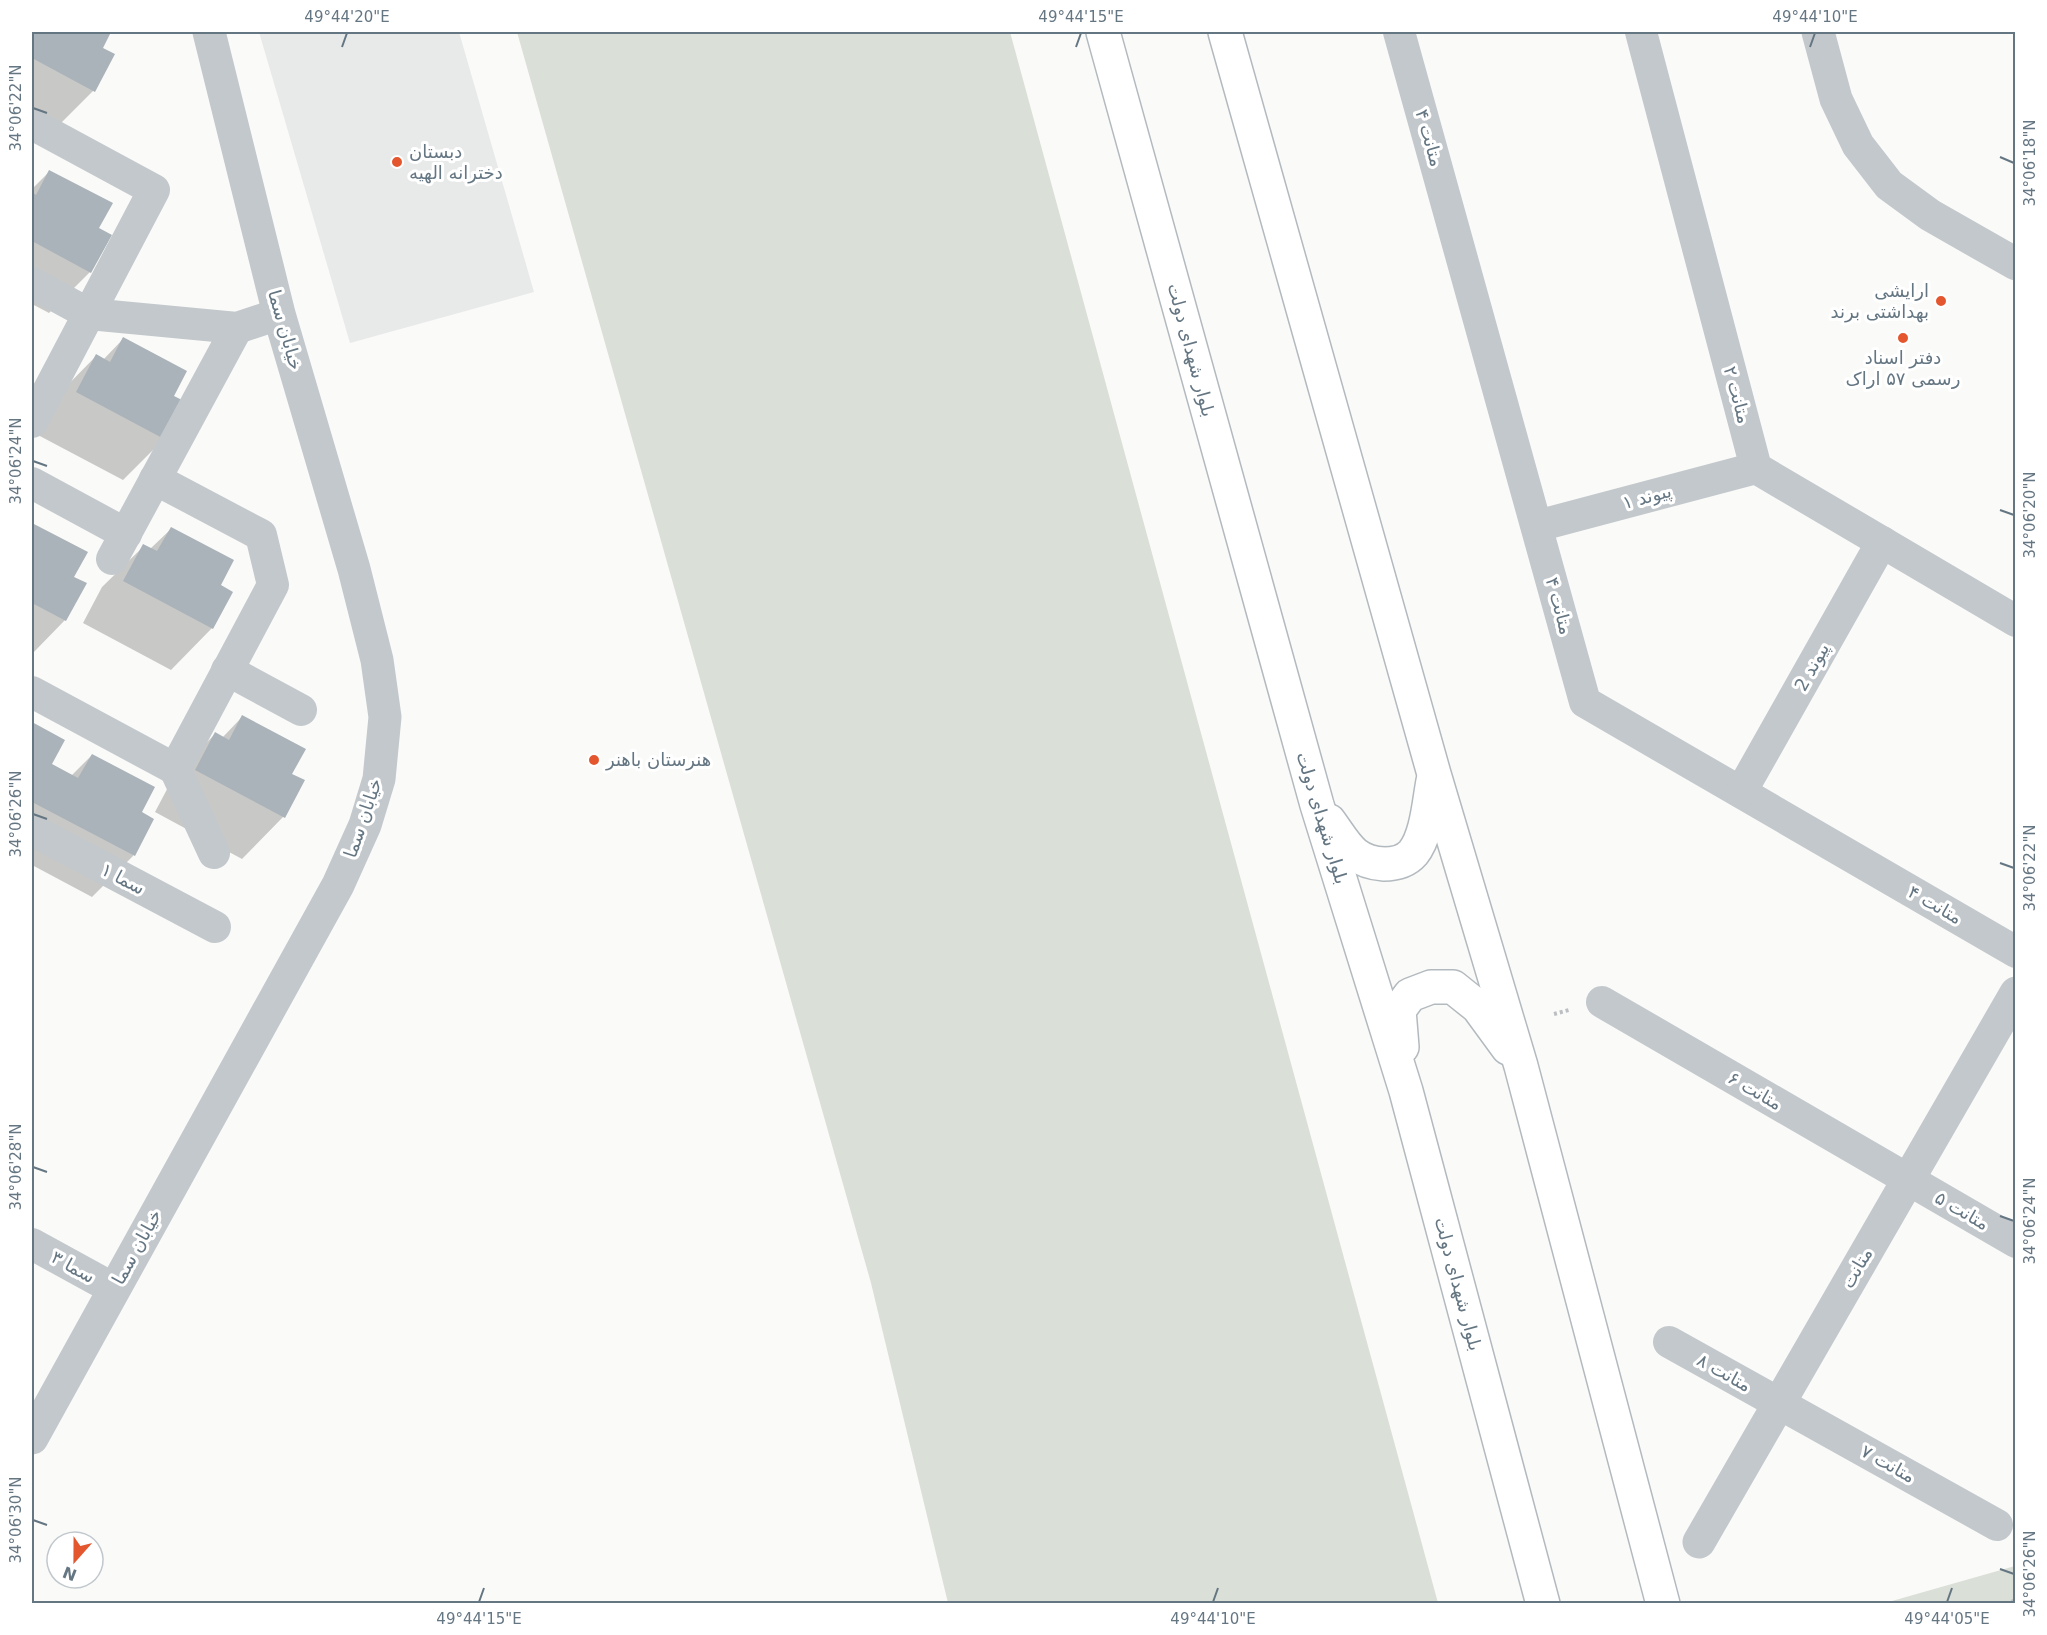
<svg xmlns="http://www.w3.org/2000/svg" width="2047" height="1635" viewBox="0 0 2047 1635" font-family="'DejaVu Sans','Noto Sans Arabic',sans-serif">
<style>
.built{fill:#e8e9e9}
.green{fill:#dadfd7}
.shadow{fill:#0003}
.building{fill:#aab3b9}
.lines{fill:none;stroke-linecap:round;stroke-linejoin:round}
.secondary-casing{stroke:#b3babf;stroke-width:36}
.path{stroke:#bbbfc2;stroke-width:4;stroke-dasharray:3 3;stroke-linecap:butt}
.minor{stroke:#c3c8cc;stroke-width:32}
.tertiary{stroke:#c3c8cc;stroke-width:33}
.secondary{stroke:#fff;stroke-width:33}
.ticks{fill:none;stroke:#657683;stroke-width:2}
.poi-dot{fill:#e4572e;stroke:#fff;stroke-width:2}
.labels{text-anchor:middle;stroke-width:6;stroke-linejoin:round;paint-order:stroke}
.street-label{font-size:18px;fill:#657683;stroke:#fff}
.poi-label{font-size:18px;fill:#657683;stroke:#fff;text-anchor:start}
.neatline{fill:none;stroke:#657683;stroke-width:2}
.ticks-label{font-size:15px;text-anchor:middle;fill:#657683}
</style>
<rect width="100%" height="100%" fill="#fafaf8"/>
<polygon class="built" points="259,32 459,32 534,292 350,343"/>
<g class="green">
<polygon points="517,32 1010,32 1438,1603 948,1603 871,1283"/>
<polygon points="2015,1566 2015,1603 1885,1603"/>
</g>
<g class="shadow">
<polygon points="32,32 109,32 101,48 93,91 52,132 32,121"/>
<polygon points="49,172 97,229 90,272 49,313 32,304 32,189"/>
<polygon points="123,339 171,396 164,439 123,480 36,434 55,398 96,356 103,360"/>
<polygon points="32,524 86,553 72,577 65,620 32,654"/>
<polygon points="171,529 219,586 212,628 171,670 83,623 102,587 144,546 150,549"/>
<polygon points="242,717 290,775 303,781 283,817 242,859 155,812 174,776 215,734 222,738"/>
<polygon points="32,723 63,740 50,765 71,776 92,755 140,813 152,819 133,856 92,897 32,865"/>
</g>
<g class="building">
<polygon points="32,32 111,32 103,48 115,54 95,92 32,58"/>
<polygon points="49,170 113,203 99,228 112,235 91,273 32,241 32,192 36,195"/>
<polygon points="123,337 187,371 174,396 186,402 166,440 76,392 96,354 110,362"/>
<polygon points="32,523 88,552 74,577 87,583 66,621 32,603"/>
<polygon points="171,527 234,560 221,585 233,592 213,629 123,581 143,544 157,551"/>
<polygon points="242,715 306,749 292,774 305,780 285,818 195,770 215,732 229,740"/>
<polygon points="32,722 65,740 52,764 78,778 92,754 155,787 142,812 154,819 135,856 32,802"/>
</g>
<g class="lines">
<g class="secondary-casing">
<g id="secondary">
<polyline points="1103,32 1317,805 1406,1091 1543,1604"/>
<polyline points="1225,32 1434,774 1521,1066 1663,1604"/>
<path d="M1329,821c17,23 23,41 55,43 11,0 22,-3 29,-11 14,-17 16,-51 20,-72"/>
<polyline points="1402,1047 1399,1010 1410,995 1431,987 1453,987 1478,1007 1508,1048"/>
</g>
</g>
<g class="path">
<polyline points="1554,1014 1569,1010"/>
<polyline points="2006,1604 2016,1600"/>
</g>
<g class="minor">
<polyline points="1399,32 1585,702 2016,952"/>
<polyline points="1641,32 1756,468 2016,621"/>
<polyline points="32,124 154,190 32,422"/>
<polyline points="32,283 89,314 237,328 279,314"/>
<polyline points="32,483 126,534"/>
<polyline points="1537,526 1756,468"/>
<polyline points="112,559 237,328"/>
<polyline points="227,670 301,710"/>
<polyline points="32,692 175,769 273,585 261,535 155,479"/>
<polyline points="175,769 214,853"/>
<polyline points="1741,792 1882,542"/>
<polyline points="32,830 215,927"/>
<polyline points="1602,1002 2016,1242"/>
<polyline points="32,1244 114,1289"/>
<polyline points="1669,1342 1997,1525"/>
</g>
<g class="tertiary">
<polyline points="1818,32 1836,99 1858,145 1889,185 1930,215 2016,264"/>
<polyline points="32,1438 338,885 365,825 379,779 385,717 377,660 354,569 279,314 209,32"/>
<polyline points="1699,1542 2016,993"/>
</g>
<use href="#secondary" class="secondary"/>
</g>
<path class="ticks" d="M342,47l5,-14M1076,47l5,-14M1810,47l5,-14M33,108l14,5M2000,157l14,6M33,461l14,5M2000,510l14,5M33,814l14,5M2000,863l14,5M33,1167l14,5M2000,1216l14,5M33,1520l14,5M2000,1569l14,5M479,1602l5,-14M1213,1602l5,-14M1947,1602l5,-14"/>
<g class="poi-dot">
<circle cx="397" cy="162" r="6"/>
<circle cx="1941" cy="301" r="6"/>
<circle cx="1903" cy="338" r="6"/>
<circle cx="594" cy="760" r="6"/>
</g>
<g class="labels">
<g class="street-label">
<text transform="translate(1429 138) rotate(74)" y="6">متانت ۴</text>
<text transform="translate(285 330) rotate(74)" y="6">خیابان سما</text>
<text transform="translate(1191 350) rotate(75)" y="6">بلوار شهدای دولت</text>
<text transform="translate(1737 395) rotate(75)" y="6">متانت ۲</text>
<text transform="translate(1647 497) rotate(-15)" y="6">پیوند ۱</text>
<text transform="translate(1559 606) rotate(75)" y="6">متانت ۴</text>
<text transform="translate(1812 667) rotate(-61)" y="6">پیوند 2</text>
<text transform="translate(363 818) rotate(-71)" y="6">خیابان سما</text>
<text transform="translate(1322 818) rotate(73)" y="6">بلوار شهدای دولت</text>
<text transform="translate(123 879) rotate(28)" y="6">سما ۱</text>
<text transform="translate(1935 905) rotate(30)" y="6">متانت ۴</text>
<text transform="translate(1755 1091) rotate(30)" y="6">متانت ۶</text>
<text transform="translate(1962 1211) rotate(30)" y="6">متانت ۵</text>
<text transform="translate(137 1247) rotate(-61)" y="6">خیابان سما</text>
<text transform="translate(73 1267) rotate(29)" y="6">سما ۳</text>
<text transform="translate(1857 1268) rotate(-60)" y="6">متانت</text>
<text transform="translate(1458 1284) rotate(75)" y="6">بلوار شهدای دولت</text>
<text transform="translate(1724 1373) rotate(29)" y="6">متانت ۸</text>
<text transform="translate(1888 1464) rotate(29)" y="6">متانت ۷</text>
</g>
<g class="poi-label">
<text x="409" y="158">دبستان<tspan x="409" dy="21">دخترانه الهیه</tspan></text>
<text x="1929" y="297" text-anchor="end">ارایشی<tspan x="1929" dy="21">بهداشتی برند</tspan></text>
<text x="1903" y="364" text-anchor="middle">دفتر اسناد<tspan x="1903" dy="21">رسمی ۵۷ اراک</tspan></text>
<text x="606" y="766">هنرستان باهنر</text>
</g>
</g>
<rect width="2047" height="1635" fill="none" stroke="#ffffff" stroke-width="66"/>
<g transform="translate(75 1560) rotate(201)"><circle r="28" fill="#ffffff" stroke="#c1c8cd" stroke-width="1.5"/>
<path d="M0-4.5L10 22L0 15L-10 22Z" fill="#e4572e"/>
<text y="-9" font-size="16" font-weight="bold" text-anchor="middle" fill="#657683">N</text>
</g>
<rect x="33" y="33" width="1981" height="1569" class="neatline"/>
<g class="ticks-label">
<text x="347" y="22">49°44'20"E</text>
<text x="1081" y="22">49°44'15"E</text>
<text x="1815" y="22">49°44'10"E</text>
<text transform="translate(16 108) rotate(-90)" y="5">34°06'22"N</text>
<text transform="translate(2030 163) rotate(-90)" y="5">34°06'18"N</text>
<text transform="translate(16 461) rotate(-90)" y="5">34°06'24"N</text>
<text transform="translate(2030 515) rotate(-90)" y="5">34°06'20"N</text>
<text transform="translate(16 814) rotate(-90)" y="5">34°06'26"N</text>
<text transform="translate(2030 868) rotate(-90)" y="5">34°06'22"N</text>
<text transform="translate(16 1167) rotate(-90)" y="5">34°06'28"N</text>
<text transform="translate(2030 1221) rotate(-90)" y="5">34°06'24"N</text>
<text transform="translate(16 1520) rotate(-90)" y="5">34°06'30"N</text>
<text transform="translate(2030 1574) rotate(-90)" y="5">34°06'26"N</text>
<text x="479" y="1624">49°44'15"E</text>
<text x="1213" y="1624">49°44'10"E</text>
<text x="1947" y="1624">49°44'05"E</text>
</g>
</svg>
